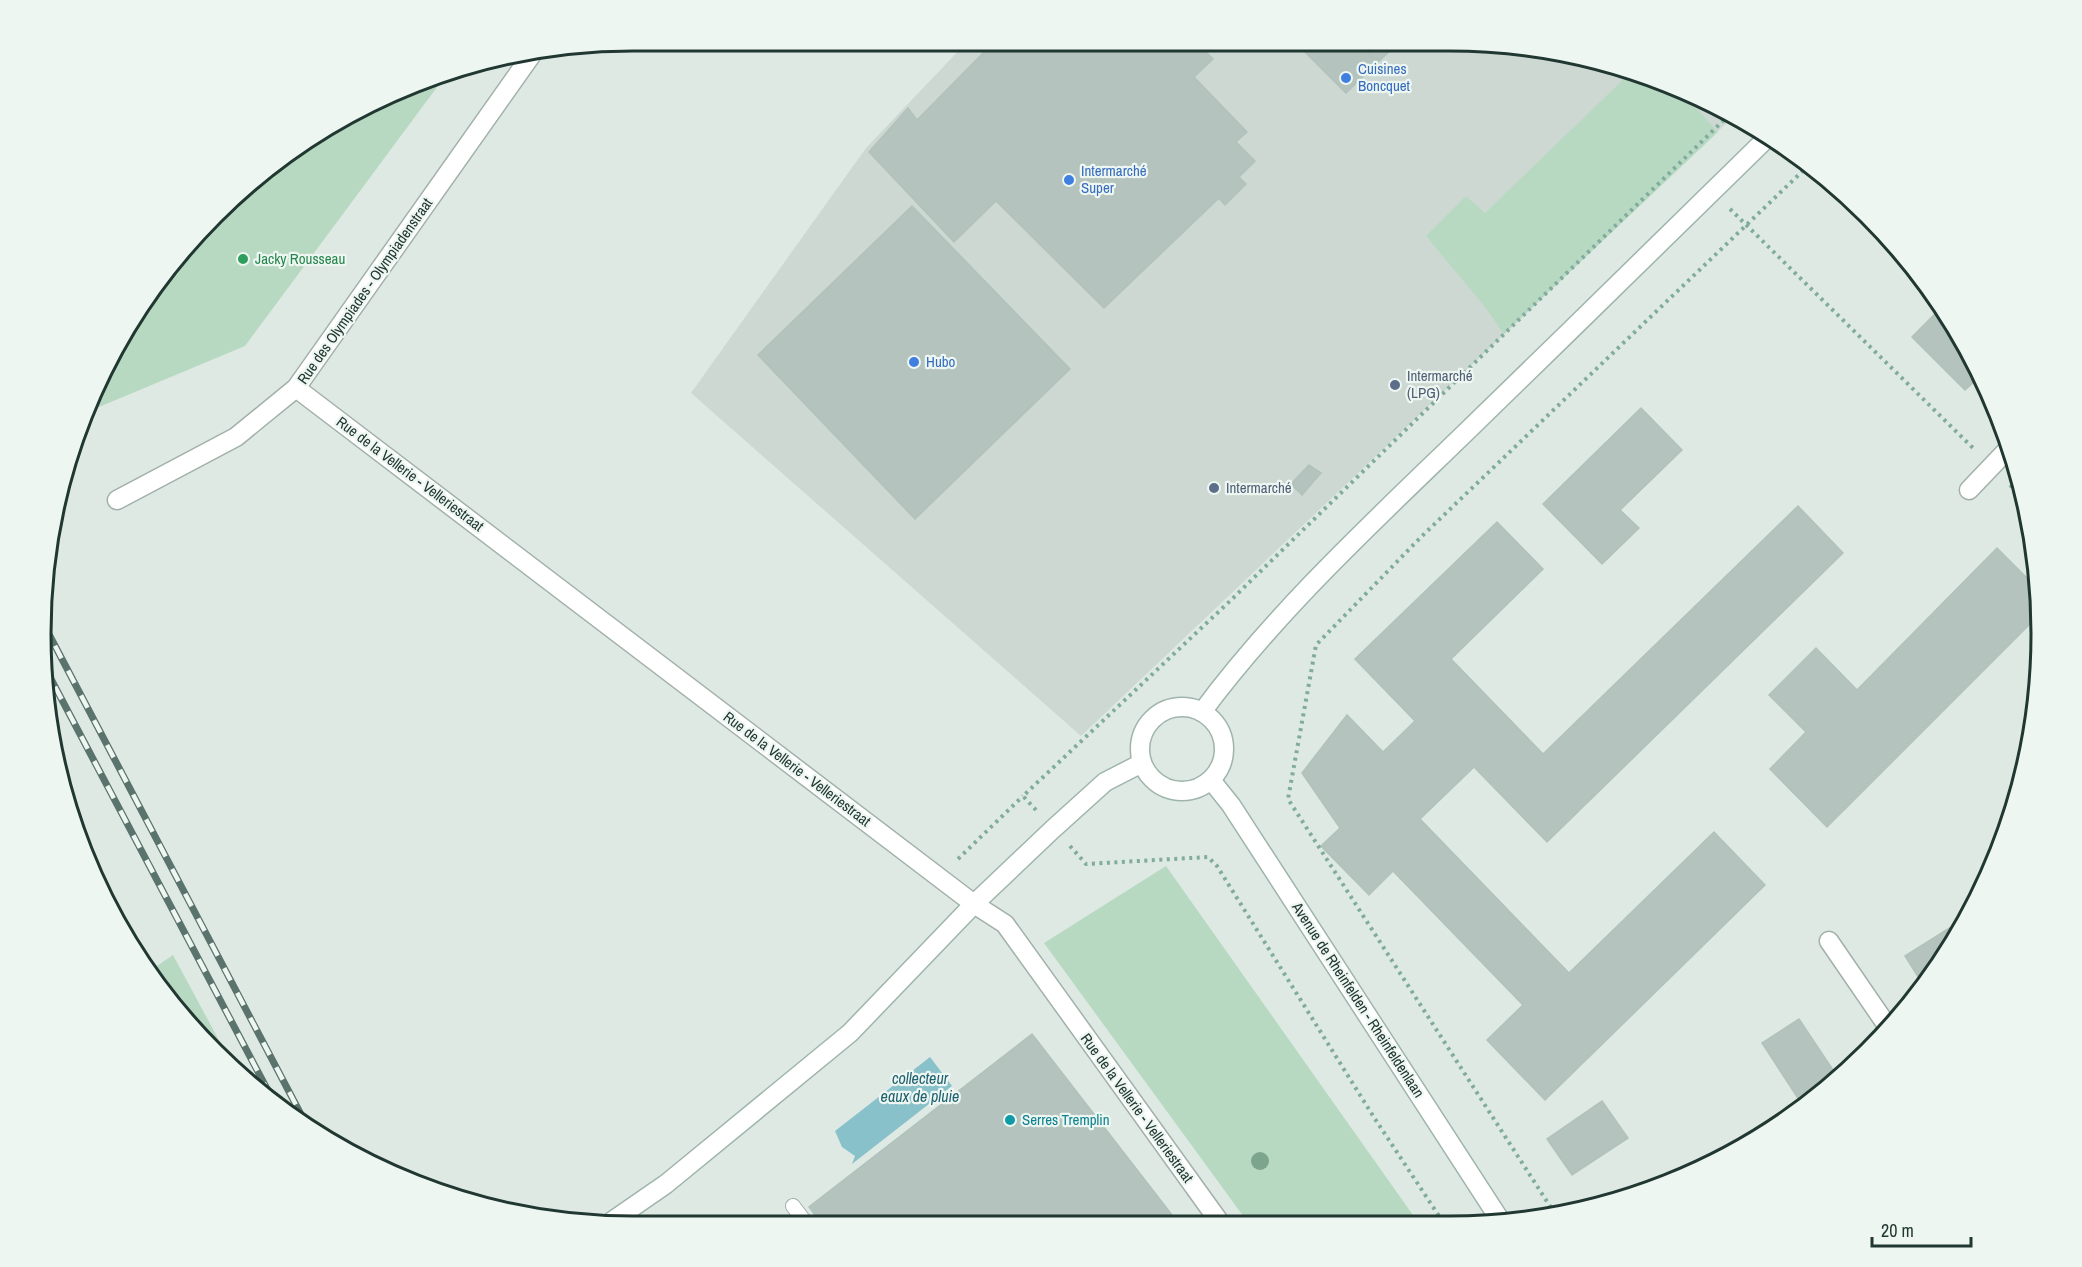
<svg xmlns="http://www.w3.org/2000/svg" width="2082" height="1267" viewBox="0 0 2082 1267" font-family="'Archivo Narrow',sans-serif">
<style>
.built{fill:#cdd8d3}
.green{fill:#b8d9c1}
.water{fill:#89c1cb}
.building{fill:#b4c3bd;stroke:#b1c2bb;stroke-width:1.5}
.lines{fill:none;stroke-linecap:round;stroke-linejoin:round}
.lane-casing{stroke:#a2b0ab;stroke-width:16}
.street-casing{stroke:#a2b0ab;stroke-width:21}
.secondary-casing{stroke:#9eb4ac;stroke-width:21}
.path{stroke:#80ab9e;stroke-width:4;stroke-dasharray:3 4.5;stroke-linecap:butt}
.lane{stroke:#fff;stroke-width:14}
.street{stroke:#fff;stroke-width:18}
.secondary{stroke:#fff;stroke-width:18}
.rail-casing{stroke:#5b736d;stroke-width:7}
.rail{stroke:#eef6f2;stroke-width:4.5;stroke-dasharray:14;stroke-linecap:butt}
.tree{fill:#7da48d}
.shop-dot{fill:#3f7fe0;stroke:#eef6f2;stroke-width:2}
.leisure-dot{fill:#2e9e5b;stroke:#eef6f2;stroke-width:2}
.service-dot{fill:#5c6f8a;stroke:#eef6f2;stroke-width:2}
.culture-dot{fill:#0f9aa8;stroke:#eef6f2;stroke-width:2}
.labels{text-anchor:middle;stroke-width:4.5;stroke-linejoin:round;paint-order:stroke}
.shop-label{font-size:15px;fill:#366cbe;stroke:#eef6f2;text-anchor:start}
.leisure-label{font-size:15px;fill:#27864d;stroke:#eef6f2;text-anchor:start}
.street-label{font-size:15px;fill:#213731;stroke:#eef6f2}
.service-label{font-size:15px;fill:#4e5e75;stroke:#eef6f2;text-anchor:start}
.culture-label{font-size:15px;fill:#0d838f;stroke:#eef6f2;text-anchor:start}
.water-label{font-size:16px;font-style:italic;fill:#1f616f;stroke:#eef6f2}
.rim{fill:none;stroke:#213731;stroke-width:3}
</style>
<rect width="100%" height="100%" fill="#dee9e4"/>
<polygon class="built" points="963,46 1526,46 1675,86 1732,118 1081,736 691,393 866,148"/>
<g class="green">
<polygon points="449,71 245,346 87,412 141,304 214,214 273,163 371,102"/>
<polygon points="1630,73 1676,86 1718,132 1504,334 1485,307 1426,236 1466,196 1485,213"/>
<polygon points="1166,866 1420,1225 1249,1224 1044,943"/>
<polygon points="173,955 236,1072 214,1053 148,972"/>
</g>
<polygon class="water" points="930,1057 952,1086 852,1164 855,1156 842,1147 835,1131"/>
<g class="building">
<polygon points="990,46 1200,46 1213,59 1194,77 1247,132 1236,142 1255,161 1239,177 1246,184 1225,205 1219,198 1104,308 996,201 954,242 869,152 908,108 917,120"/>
<polygon points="1299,46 1361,46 1378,62 1346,93"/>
<polygon points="1361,46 1395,46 1378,62"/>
<polygon points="912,206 1070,369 915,519 758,355"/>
<polygon points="1941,308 1962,337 1980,376 1965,390 1912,337"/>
<polygon points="1641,408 1682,450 1620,510 1639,528 1602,564 1543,504"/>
<polygon points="1309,465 1321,473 1302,495 1291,484"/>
<polygon points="1798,506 1843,553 1547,842 1474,767 1420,819 1569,973 1714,832 1765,885 1545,1100 1487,1040 1523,1005 1393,871 1369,895 1321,846 1340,828 1302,773 1347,715 1383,752 1415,721 1355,659 1497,522 1543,569 1451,659 1543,754"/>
<polygon points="1997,548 2037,588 2038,616 1827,827 1770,769 1806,732 1769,695 1816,648 1857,690"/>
<polygon points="1967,917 1924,986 1905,956"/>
<polygon points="1799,1019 1837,1076 1853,1064 1840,1079 1803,1106 1762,1043"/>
<polygon points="1032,1034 1179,1224 821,1223 809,1207"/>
<polygon points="1602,1101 1628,1138 1572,1175 1547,1139"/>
<polygon points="1636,1187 1638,1191 1601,1206"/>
</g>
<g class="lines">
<g class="lane-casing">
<polyline id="lane" points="793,1206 805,1222"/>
</g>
<g class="street-casing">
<g id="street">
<polyline points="296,388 974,904 1005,924 1221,1224"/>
<polyline points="1969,490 2011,446"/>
<polyline points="117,500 236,437 296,388 535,50"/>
<polyline points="1829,941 1888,1027"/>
</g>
</g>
<g class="secondary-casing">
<g id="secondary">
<circle cx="1182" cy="749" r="42"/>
<path d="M1202,712c75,-101 169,-188 260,-276 102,-99 203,-198 305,-298"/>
<polyline points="1211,780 1231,805 1502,1223"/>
<polyline points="611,1222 666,1184 850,1033 974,904 1053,829 1105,782 1142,763"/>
</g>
</g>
<g class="path">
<polyline points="1730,209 1973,448"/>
<polyline points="2010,485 2022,496"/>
<polyline points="1036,810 1023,796 1230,601 1728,116"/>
<polyline points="1070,846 1086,864 1208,857 1217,866 1375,1119 1445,1225"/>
<polyline points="958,859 1023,796"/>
<polyline points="1555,1214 1288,799 1316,645 1421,537 1810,164"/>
</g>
<use href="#lane" class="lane"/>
<use href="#street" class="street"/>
<use href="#secondary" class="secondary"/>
<g class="rail-casing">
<g id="rail">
<polyline points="42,621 306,1124"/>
<polyline points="42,662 276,1106"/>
</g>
</g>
<use href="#rail" class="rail"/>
</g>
<circle class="tree" cx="1260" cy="1161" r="9"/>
<g class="shop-dot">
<circle cx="1346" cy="78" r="6"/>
<circle cx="1069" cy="180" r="6"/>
<circle cx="914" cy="362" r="6"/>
</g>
<circle class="leisure-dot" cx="243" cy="259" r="6"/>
<g class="service-dot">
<circle cx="1395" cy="385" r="6"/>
<circle cx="1214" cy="488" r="6"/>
</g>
<circle class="culture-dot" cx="1010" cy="1120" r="6"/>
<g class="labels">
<g class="shop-label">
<text x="1358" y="74">Cuisines<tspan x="1358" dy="17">Boncquet</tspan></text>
<text x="1081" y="176">Intermarché<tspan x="1081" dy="17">Super</tspan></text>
<text x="926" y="367">Hubo</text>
</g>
<g class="leisure-label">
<text x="255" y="264">Jacky Rousseau</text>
</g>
<g class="street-label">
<text transform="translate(365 291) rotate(-55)" y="5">Rue des Olympiades - Olympiadenstraat</text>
<text transform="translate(410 474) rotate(37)" y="5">Rue de la Vellerie - Velleriestraat</text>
<text transform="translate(797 769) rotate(37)" y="5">Rue de la Vellerie - Velleriestraat</text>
<text transform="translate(1358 1000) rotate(57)" y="5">Avenue de Rheinfelden - Rheinfeldenlaan</text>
<text transform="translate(1137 1108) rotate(54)" y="5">Rue de la Vellerie - Velleriestraat</text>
</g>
<g class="service-label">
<text x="1407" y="381">Intermarché<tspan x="1407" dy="17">(LPG)</tspan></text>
<text x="1226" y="493">Intermarché</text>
</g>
<g class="culture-label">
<text x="1022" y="1125">Serres Tremplin</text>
</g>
<g class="water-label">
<text x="920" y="1084">collecteur<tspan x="920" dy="18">eaux de pluie</tspan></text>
</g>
</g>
<path d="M0 0H2082V1267H0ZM633 51H1449A582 582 0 0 1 2031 633V634A582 582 0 0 1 1449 1216H633A582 582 0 0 1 51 634V633A582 582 0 0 1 633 51Z" fill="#eef6f2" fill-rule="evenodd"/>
<path class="rim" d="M633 51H1449A582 582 0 0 1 2031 633V634A582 582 0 0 1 1449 1216H633A582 582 0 0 1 51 634V633A582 582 0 0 1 633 51Z"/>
<path d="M1872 1237v9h99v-9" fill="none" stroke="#213731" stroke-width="3"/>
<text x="1881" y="1237" font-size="18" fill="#213731" stroke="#eef6f2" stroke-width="4.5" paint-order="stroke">20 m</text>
</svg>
